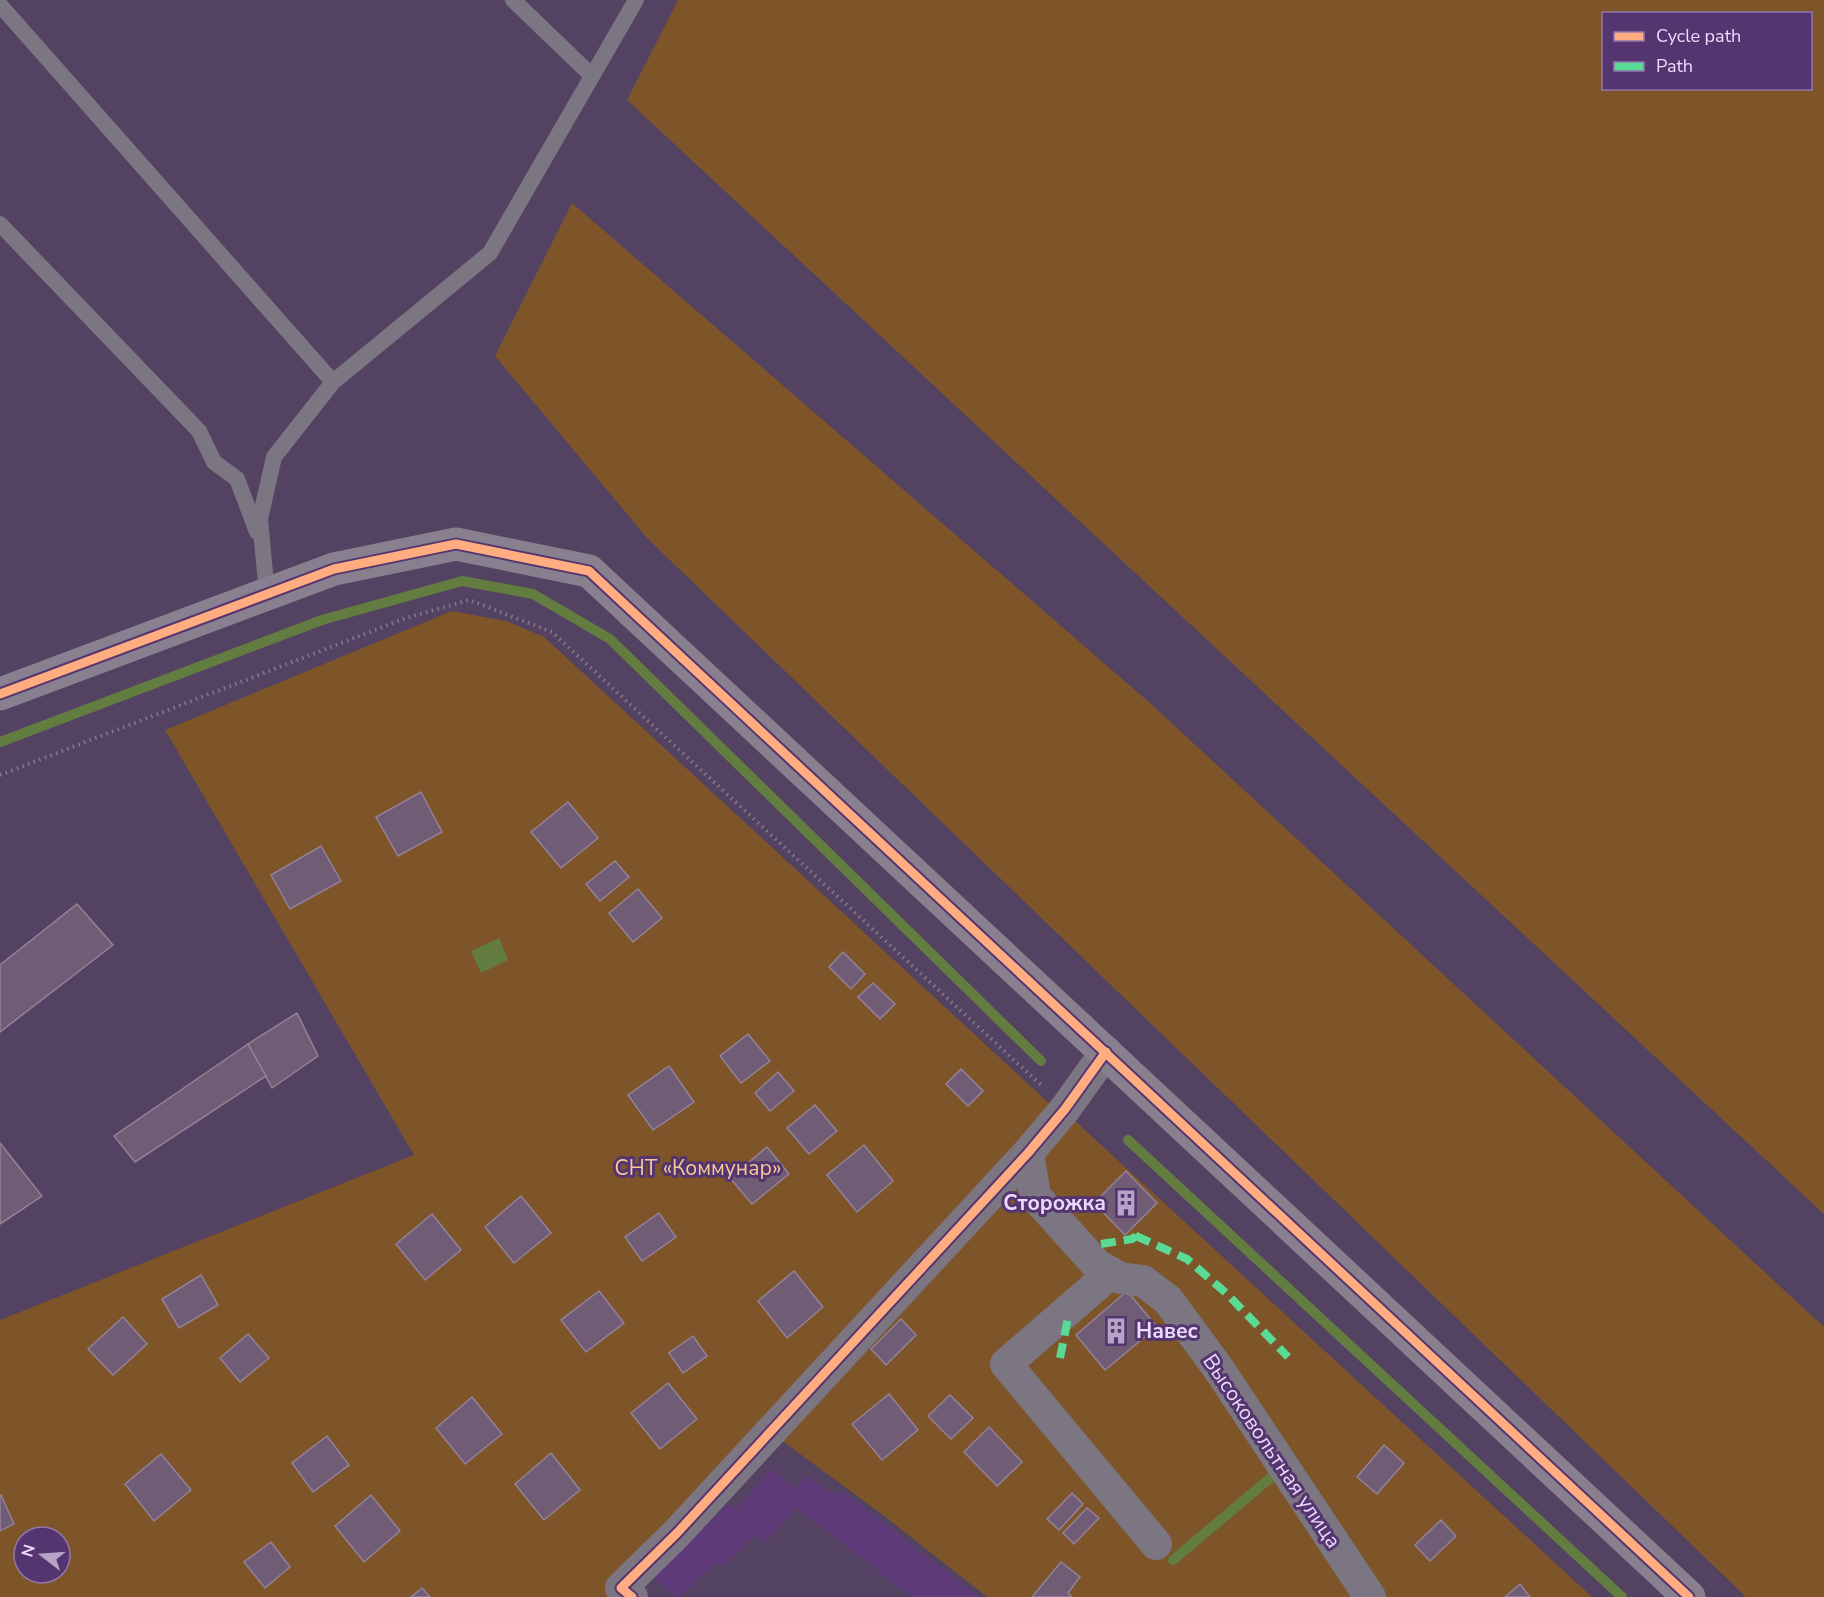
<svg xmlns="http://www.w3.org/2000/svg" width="1824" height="1597" viewBox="0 0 1824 1597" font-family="'Nunito Sans',sans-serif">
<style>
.built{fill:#5e3b78}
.green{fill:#7e5529;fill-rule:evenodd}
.water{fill:#637c3f}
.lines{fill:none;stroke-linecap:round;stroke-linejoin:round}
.stream{stroke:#637c3f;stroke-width:10}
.building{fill:#705d75;stroke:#94819a;stroke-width:1.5}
.path{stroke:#837b8a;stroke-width:4;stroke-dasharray:1.5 4.5;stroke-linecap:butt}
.lane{stroke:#7c7582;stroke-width:16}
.street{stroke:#7c7582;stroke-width:32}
.secondary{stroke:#887f8f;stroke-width:33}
.quiet{stroke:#5adb95;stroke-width:8;stroke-dasharray:15 8;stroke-linecap:butt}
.cycleway-casing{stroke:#55356f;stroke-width:13}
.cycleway{stroke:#ffac80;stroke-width:9}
.labels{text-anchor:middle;stroke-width:6;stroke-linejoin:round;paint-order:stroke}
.park-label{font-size:21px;fill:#f5c999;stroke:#55356f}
.poi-label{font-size:21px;font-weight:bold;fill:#ecdafd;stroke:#55356f;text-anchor:end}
.street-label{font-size:21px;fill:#ecdafd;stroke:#55356f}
</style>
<rect width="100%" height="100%" fill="#544262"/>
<polygon class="built" points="772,1469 796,1489 807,1476 836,1496 841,1490 979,1597 912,1597 796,1508 765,1543 755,1535 723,1567 717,1562 680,1597 676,1597 654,1578 729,1503 736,1509"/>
<g class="green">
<path d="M678,0h1146v1214l-1197,-1114zM1604,14h206v74h-206z"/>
<polygon points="572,203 1150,703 1824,1327 1824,1597 1746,1597 648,539 495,356"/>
<path d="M452,611l54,10 38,16 507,468 22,14 519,478h-605l-104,-82 -102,-75 -152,157h-629v-277l414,-165 -249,-425zM24,1537h36v36h-36z"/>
</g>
<polygon class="water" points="499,938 508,960 481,973 471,951"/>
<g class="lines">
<g class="stream">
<polyline points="0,742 322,620 462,581 533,594 610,639 1041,1061"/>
<polyline points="1128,1140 1622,1597"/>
<polyline points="1173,1560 1275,1474"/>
</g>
</g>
<g class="building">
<polygon points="421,792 442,832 398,856 376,817"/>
<polygon points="568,802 598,838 561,868 531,832"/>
<polygon points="321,846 341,881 290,909 271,875"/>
<polygon points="615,861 629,877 600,901 586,884"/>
<polygon points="638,889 662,918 633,942 609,913"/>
<polygon points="77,904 113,945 0,1032 0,965"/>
<polygon points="843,952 865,974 851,989 829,967"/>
<polygon points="873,983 895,1004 880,1019 858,997"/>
<polygon points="297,1013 318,1056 272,1088 248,1044"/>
<polygon points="748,1034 770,1061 741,1083 720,1056"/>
<polygon points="248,1044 266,1076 135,1162 114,1136"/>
<polygon points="669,1066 694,1102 653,1130 628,1095"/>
<polygon points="961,1069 983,1091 968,1106 946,1084"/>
<polygon points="778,1072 794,1091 770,1111 755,1093"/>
<polygon points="815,1105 837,1131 809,1154 787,1128"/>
<polygon points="0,1143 42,1196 0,1224"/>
<polygon points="864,1145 893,1181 857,1212 827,1175"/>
<polygon points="767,1147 789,1174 752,1204 730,1178"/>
<polygon points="1126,1171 1157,1203 1125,1235 1094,1203"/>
<polygon points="521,1196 551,1233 514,1263 485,1227"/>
<polygon points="659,1213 676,1237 642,1261 625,1237"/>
<polygon points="432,1214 461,1250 425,1280 396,1244"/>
<polygon points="794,1271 823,1307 787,1338 758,1301"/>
<polygon points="201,1275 218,1305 179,1328 162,1299"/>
<polygon points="599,1291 624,1323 586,1352 561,1320"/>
<polygon points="1127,1291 1157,1327 1105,1370 1076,1335"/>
<polygon points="123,1317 147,1344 113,1375 88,1349"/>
<polygon points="901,1319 916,1335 886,1365 871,1349"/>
<polygon points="248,1334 269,1358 240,1382 220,1358"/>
<polygon points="693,1336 707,1356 683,1373 669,1353"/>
<polygon points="668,1383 697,1419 660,1449 631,1413"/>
<polygon points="889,1394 918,1430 882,1460 852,1424"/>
<polygon points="950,1395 973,1418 951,1439 928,1416"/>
<polygon points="472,1397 502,1434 465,1464 436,1428"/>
<polygon points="989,1427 1022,1462 997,1486 964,1452"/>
<polygon points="327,1436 349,1465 313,1492 292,1463"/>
<polygon points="1384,1445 1404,1463 1377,1494 1357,1477"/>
<polygon points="551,1453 580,1490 544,1520 515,1484"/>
<polygon points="161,1454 191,1490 154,1521 125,1484"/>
<polygon points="1072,1493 1083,1504 1059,1530 1047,1519"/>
<polygon points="1,1495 14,1524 0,1531 0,1496"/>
<polygon points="371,1495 400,1531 364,1562 335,1526"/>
<polygon points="1087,1508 1099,1518 1074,1544 1063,1533"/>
<polygon points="1441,1520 1456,1536 1430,1561 1415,1545"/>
<polygon points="271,1542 290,1567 265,1588 244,1562"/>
<polygon points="1061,1562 1080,1577 1068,1593 1072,1597 1032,1597"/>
<polygon points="1520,1584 1530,1597 1505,1597"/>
<polygon points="422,1588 430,1597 411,1597"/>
</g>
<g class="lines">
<polyline class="path" points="0,775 406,618 469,600 552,632 1041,1085"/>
<g class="lane">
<polyline points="513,0 591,75"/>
<polyline points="0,5 333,382"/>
<polyline points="0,224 199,431 214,462 237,479 257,532"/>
<polyline points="267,594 260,519 274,457 333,382 490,253 636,0"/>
</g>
<g class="street">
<polyline points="1028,1153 1035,1196 1097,1265 1120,1278 1143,1281 1168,1300 1218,1368 1370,1597"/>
<polyline points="1111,1273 1006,1364 1156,1544"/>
<polyline points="632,1597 621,1588 677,1533 1028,1153 1065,1109 1106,1052"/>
</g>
<polyline class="secondary" points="0,694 334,569 456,544 589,571 1689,1597"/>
<g class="quiet">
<polyline points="1136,1236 1187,1259 1226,1293 1288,1357"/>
<polyline points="1101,1244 1132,1239 1136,1236 1130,1230"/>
<polyline points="1060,1358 1068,1318"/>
</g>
<g class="cycleway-casing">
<g id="cycleway">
<polyline points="0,694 334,569 456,544 589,571 1689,1597"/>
<polyline points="632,1597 621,1588 677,1533 1028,1153 1065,1109 1106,1052"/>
</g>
</g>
<use href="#cycleway" class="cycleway"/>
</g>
<defs>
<g id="building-bare" transform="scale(2.07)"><path d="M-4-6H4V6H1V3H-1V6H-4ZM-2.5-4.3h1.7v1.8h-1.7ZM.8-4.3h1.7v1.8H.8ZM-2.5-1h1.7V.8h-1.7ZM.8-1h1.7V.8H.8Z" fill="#b7a5c7" stroke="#55356f" stroke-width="2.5" paint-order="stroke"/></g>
</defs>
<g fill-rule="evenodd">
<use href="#building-bare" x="1126" y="1203"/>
<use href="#building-bare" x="1116" y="1331"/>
</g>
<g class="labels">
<g class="park-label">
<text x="698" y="1175">СНТ «Коммунар»</text>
</g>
<g class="poi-label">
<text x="1106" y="1210">Сторожка</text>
<text x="1136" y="1338" text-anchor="start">Навес</text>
</g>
<g class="street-label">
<text transform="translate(1272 1451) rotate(56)" y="7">Высоковольтная улица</text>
</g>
</g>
<rect x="1602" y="12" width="210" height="78" fill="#55356f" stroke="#9177a8" stroke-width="1.5"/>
<rect x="1614" y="32" width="30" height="9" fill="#ffac80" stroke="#9177a8" stroke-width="1.5"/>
<text x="1656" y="42" font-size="18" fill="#ecdafd">Cycle path</text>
<rect x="1614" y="62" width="30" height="9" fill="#5adb95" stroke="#9177a8" stroke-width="1.5"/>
<text x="1656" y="72" font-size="18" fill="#ecdafd">Path</text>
<g transform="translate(42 1555) rotate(287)"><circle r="28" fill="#55356f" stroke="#9177a8" stroke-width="1.5"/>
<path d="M0-4.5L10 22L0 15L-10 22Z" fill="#b7a5c7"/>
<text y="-9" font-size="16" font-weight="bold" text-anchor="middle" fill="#ecdafd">N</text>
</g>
</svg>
